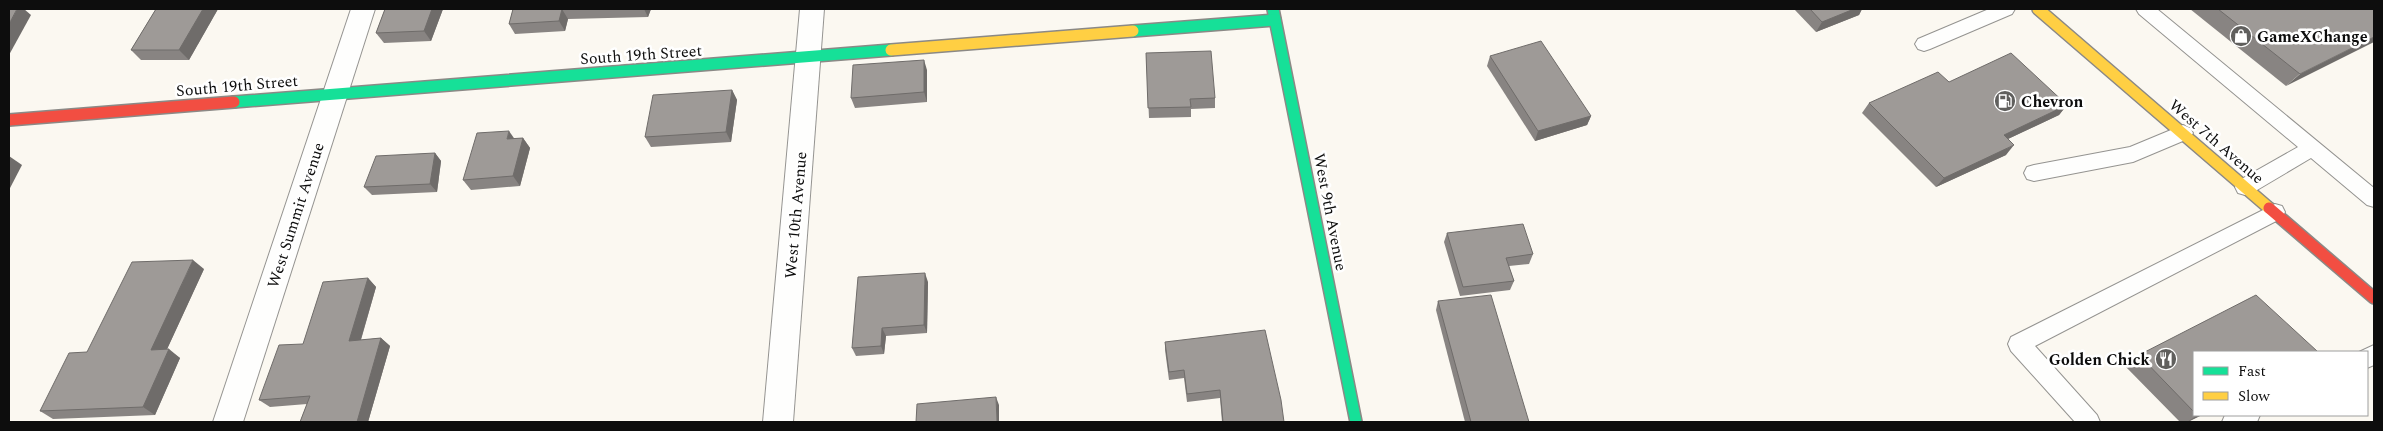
<svg xmlns="http://www.w3.org/2000/svg" width="2383" height="431" viewBox="0 0 2383 431" font-family="Spectral,serif">
<style>
.lines{fill:none;stroke-linecap:round;stroke-linejoin:round}
.lane-casing{stroke:#949390;stroke-width:2}
.street-casing{stroke:#949390;stroke-width:2}
.fast-casing{stroke:#8b8986;stroke-width:14}
.slow-casing{stroke:#8b8986;stroke-width:14}
.jam-casing{stroke:#8b8986;stroke-width:14}
.lane{fill:#fefefd;fill-rule:evenodd}
.street{fill:#fefefd;fill-rule:evenodd}
.fast{stroke:#16e098;stroke-width:11}
.slow{stroke:#ffcf43;stroke-width:11}
.jam{stroke:#f24e42;stroke-width:11}
.wall{fill:#888482}
.shaded-wall{fill:#6f6c6a}
.building{fill:#9e9a97;stroke:#6f6c6a}
.labels{text-anchor:middle;stroke-width:5;stroke-linejoin:round;paint-order:stroke}
.poi-label{font-size:16px;font-weight:bold;fill:#0d0d0d;stroke:#fff;text-anchor:start}
.street-label{font-size:16px;fill:#0d0d0d;stroke:#fff}
</style>
<rect width="100%" height="100%" fill="#fbf8f1"/>
<g class="lines">
<g class="lane-casing">
<g id="lane">
<polygon points="1989,9 2015,9 2012,14 1930,49 1924,51 1918,49 1915,44 1918,39"/>
<polygon points="2136,9 2157,9 2374,188 2374,207 2367,205 2311,158 2252,193 2245,195 2238,193 2235,187 2238,181 2298,147 2139,14"/>
<polygon points="2183,125 2190,128 2193,133 2190,138 2133,162 2034,181 2027,179 2024,173 2027,167 2034,165 2130,147"/>
<polygon points="2275,204 2282,206 2285,212 2282,218 2035,346 2097,415 2100,422 2075,422 2011,351 2008,344 2011,337"/>
<polygon points="2374,345 2374,365 2367,368 2367,352 2359,352"/>
<polygon points="2225,415 2260,415 2257,422 2222,422"/>
</g>
</g>
<g class="street-casing">
<g id="street">
<polygon points="351,9 375,9 243,422 213,422"/>
<polygon points="800,9 824,9 793,422 763,422"/>
</g>
</g>
<g class="fast-casing">
<g id="fast">
<polyline points="1273,9 1356,422"/>
<polyline points="1133,31 1275,20"/>
<polyline points="234,102 891,50"/>
</g>
</g>
<g class="slow-casing">
<g id="slow">
<polyline points="2038,9 2269,208"/>
<polyline points="891,50 1133,31"/>
</g>
</g>
<g class="jam-casing">
<g id="jam">
<polyline points="9,120 234,102"/>
<polyline points="2269,208 2374,298"/>
</g>
</g>
<use href="#lane" class="lane"/>
<use href="#street" class="street"/>
<use href="#fast" class="fast"/>
<use href="#slow" class="slow"/>
<use href="#jam" class="jam"/>
</g>
<g class="wall">
<polygon points="156,9 218,9 189,60 141,60 131,50"/>
<polygon points="385,9 443,9 431,41 384,43 376,33"/>
<polygon points="513,9 651,9 648,17 568,19 565,31 515,34 509,24"/>
<polygon points="1794,9 1862,9 1859,15 1816,32"/>
<polygon points="2190,9 2374,9 2286,86"/>
<polygon points="1146,53 1215,98 1215,108 1191,109 1191,117 1149,118"/>
<polygon points="1490,56 1591,116 1587,125 1535,141 1487,66"/>
<polygon points="927,70 927,102 855,108 851,98"/>
<polygon points="1949,82 2067,105 2059,115 2008,139 2006,155 1936,187 1862,113 1869,103"/>
<polygon points="732,90 737,100 731,142 651,147 645,137"/>
<polygon points="523,138 530,148 520,186 471,190 463,180 514,139"/>
<polygon points="435,153 441,161 437,192 372,195 364,187"/>
<polygon points="1447,233 1533,254 1529,264 1509,266 1514,281 1510,290 1460,296 1444,242"/>
<polygon points="204,269 167,349 180,358 155,415 53,419 40,411 87,352"/>
<polygon points="368,278 376,287 361,340 381,338 390,346 368,422 300,422 307,404 270,407 259,400"/>
<polygon points="928,282 927,333 886,336 884,354 856,356 852,348"/>
<polygon points="1438,301 1529,422 1465,422 1436,310"/>
<polygon points="1165,342 1284,422 1222,422 1220,398 1187,402 1184,378 1169,380 1165,350"/>
<polygon points="2194,352 2194,415 2202,415 2188,422 2180,422 2125,366 2139,355"/>
</g>
<g class="shaded-wall">
<polygon points="17,9 24,9 31,15 9,55 9,24"/>
<polygon points="203,9 218,9 189,60 179,50"/>
<polygon points="432,9 443,9 431,41 424,31"/>
<polygon points="562,9 568,19 565,31 559,21"/>
<polygon points="644,9 651,9 648,17"/>
<polygon points="1854,9 1862,9 1859,15 1816,32 1822,22"/>
<polygon points="2374,37 2374,42 2286,86 2300,74"/>
<polygon points="924,60 927,70 927,102 924,92"/>
<polygon points="732,90 737,100 731,142 726,132"/>
<polygon points="2067,105 2059,115 1995,145 2004,135"/>
<polygon points="1591,116 1587,125 1535,141 1538,131"/>
<polygon points="509,131 516,141 507,139"/>
<polygon points="523,138 530,148 520,186 513,176"/>
<polygon points="2014,145 2006,155 1936,187 1944,178"/>
<polygon points="435,153 441,161 437,192 430,184"/>
<polygon points="9,156 22,165 9,190"/>
<polygon points="193,260 204,269 163,358 151,350"/>
<polygon points="925,273 928,282 927,333 924,325"/>
<polygon points="368,278 376,287 358,349 349,341"/>
<polygon points="882,328 886,336 884,354 881,346"/>
<polygon points="381,338 390,346 368,422 357,422"/>
<polygon points="169,349 180,358 155,415 143,407"/>
<polygon points="996,397 999,405 999,422 997,422"/>
<polygon points="2198,415 2202,415 2187,422"/>
</g>
<g class="building">
<polygon points="9,9 17,9 9,24"/>
<polygon points="156,9 203,9 179,50 131,50"/>
<polygon points="385,9 432,9 424,31 376,33"/>
<polygon points="513,9 562,9 559,21 509,24"/>
<polygon points="1810,9 1854,9 1822,22"/>
<polygon points="2218,9 2374,9 2374,37 2300,74"/>
<polygon points="1541,41 1591,116 1538,131 1490,56"/>
<polygon points="1211,51 1215,98 1190,99 1191,107 1148,108 1146,53"/>
<polygon points="2011,53 2067,105 2004,135 2014,145 1944,178 1869,103 1938,72 1949,82"/>
<polygon points="924,60 924,92 851,98 853,65"/>
<polygon points="732,90 726,132 645,137 653,95"/>
<polygon points="509,131 507,139 523,138 513,176 463,180 477,133"/>
<polygon points="435,153 430,184 364,187 376,156"/>
<polygon points="1523,224 1533,254 1506,258 1514,281 1463,287 1447,233"/>
<polygon points="193,260 151,350 169,349 143,407 40,411 69,353 87,352 132,262"/>
<polygon points="925,273 924,325 882,328 881,346 852,348 858,277"/>
<polygon points="368,278 349,341 381,338 357,422 300,422 310,396 259,400 279,345 303,344 323,282"/>
<polygon points="1491,295 1529,422 1471,422 1438,301"/>
<polygon points="2256,295 2317,351 2315,352 2194,352 2194,412 2139,355"/>
<polygon points="1265,330 1281,400 1284,422 1223,422 1220,390 1187,394 1184,370 1169,372 1165,342"/>
<polygon points="996,397 997,422 916,422 917,404"/>
</g>
<defs>
<g id="shop-disc" transform="scale(1.125)"><circle r="9.5" fill="#605f5d" stroke="#fff"/><path d="M-5-2.5h2.3a2.7 3.5 0 0 1 5.4 0H5L5.5 6h-11ZM-1.5-2.5h3a1.5 2.3 0 0 0-3 0Z" fill="#fff"/></g>
<g id="fuel-disc" transform="scale(1.125)"><circle r="9.5" fill="#605f5d" stroke="#fff"/><path d="M-5.5-6h7V0h2V4h1.3V-2.5L3-4.5l.8-.8L6-3V5H2.5V1h-1V6h-7ZM-4.2-4.7v3.2H.2V-4.7Z" fill="#fff"/></g>
<g id="restaurant-disc" transform="scale(1.125)"><circle r="9.5" fill="#605f5d" stroke="#fff"/><path d="M-5-6h1v4h1v-4h1v4h1v-4h1v5L-1.5 .5V6h-2V.5L-5-1ZM5-6V6H3V1.5H1.5Q1.5-4 5-6Z" fill="#fff"/></g>
</defs>
<g fill-rule="evenodd">
<use href="#shop-disc" x="2241" y="36"/>
<use href="#fuel-disc" x="2005" y="101"/>
<use href="#restaurant-disc" x="2166" y="359"/>
</g>
<g class="labels">
<g class="poi-label">
<text x="2257" y="42">GameXChange</text>
<text x="2021" y="107">Chevron</text>
<text x="2150" y="365" text-anchor="end">Golden Chick</text>
</g>
<g class="street-label">
<text transform="translate(641 54) rotate(-4)" y="6">South 19th Street</text>
<text transform="translate(237 85) rotate(-5)" y="6">South 19th Street</text>
<text transform="translate(2217 141) rotate(41)" y="6">West 7th Avenue</text>
<text transform="translate(1331 212) rotate(79)" y="6">West 9th Avenue</text>
<text transform="translate(295 215) rotate(-72)" y="6">West Summit Avenue</text>
<text transform="translate(795 215) rotate(-85)" y="6">West 10th Avenue</text>
</g>
</g>
<rect width="2383" height="431" fill="none" stroke="#0d0d0d" stroke-width="20"/>
<rect x="2193" y="351" width="175" height="65" fill="#ffffff" stroke="#9e9e9e"/>
<rect x="2203" y="367" width="25" height="8" fill="#16e098" stroke="#9e9e9e"/>
<text x="2238" y="376" font-size="15" fill="#0d0d0d">Fast</text>
<rect x="2203" y="392" width="25" height="8" fill="#ffcf43" stroke="#9e9e9e"/>
<text x="2238" y="401" font-size="15" fill="#0d0d0d">Slow</text>
</svg>
